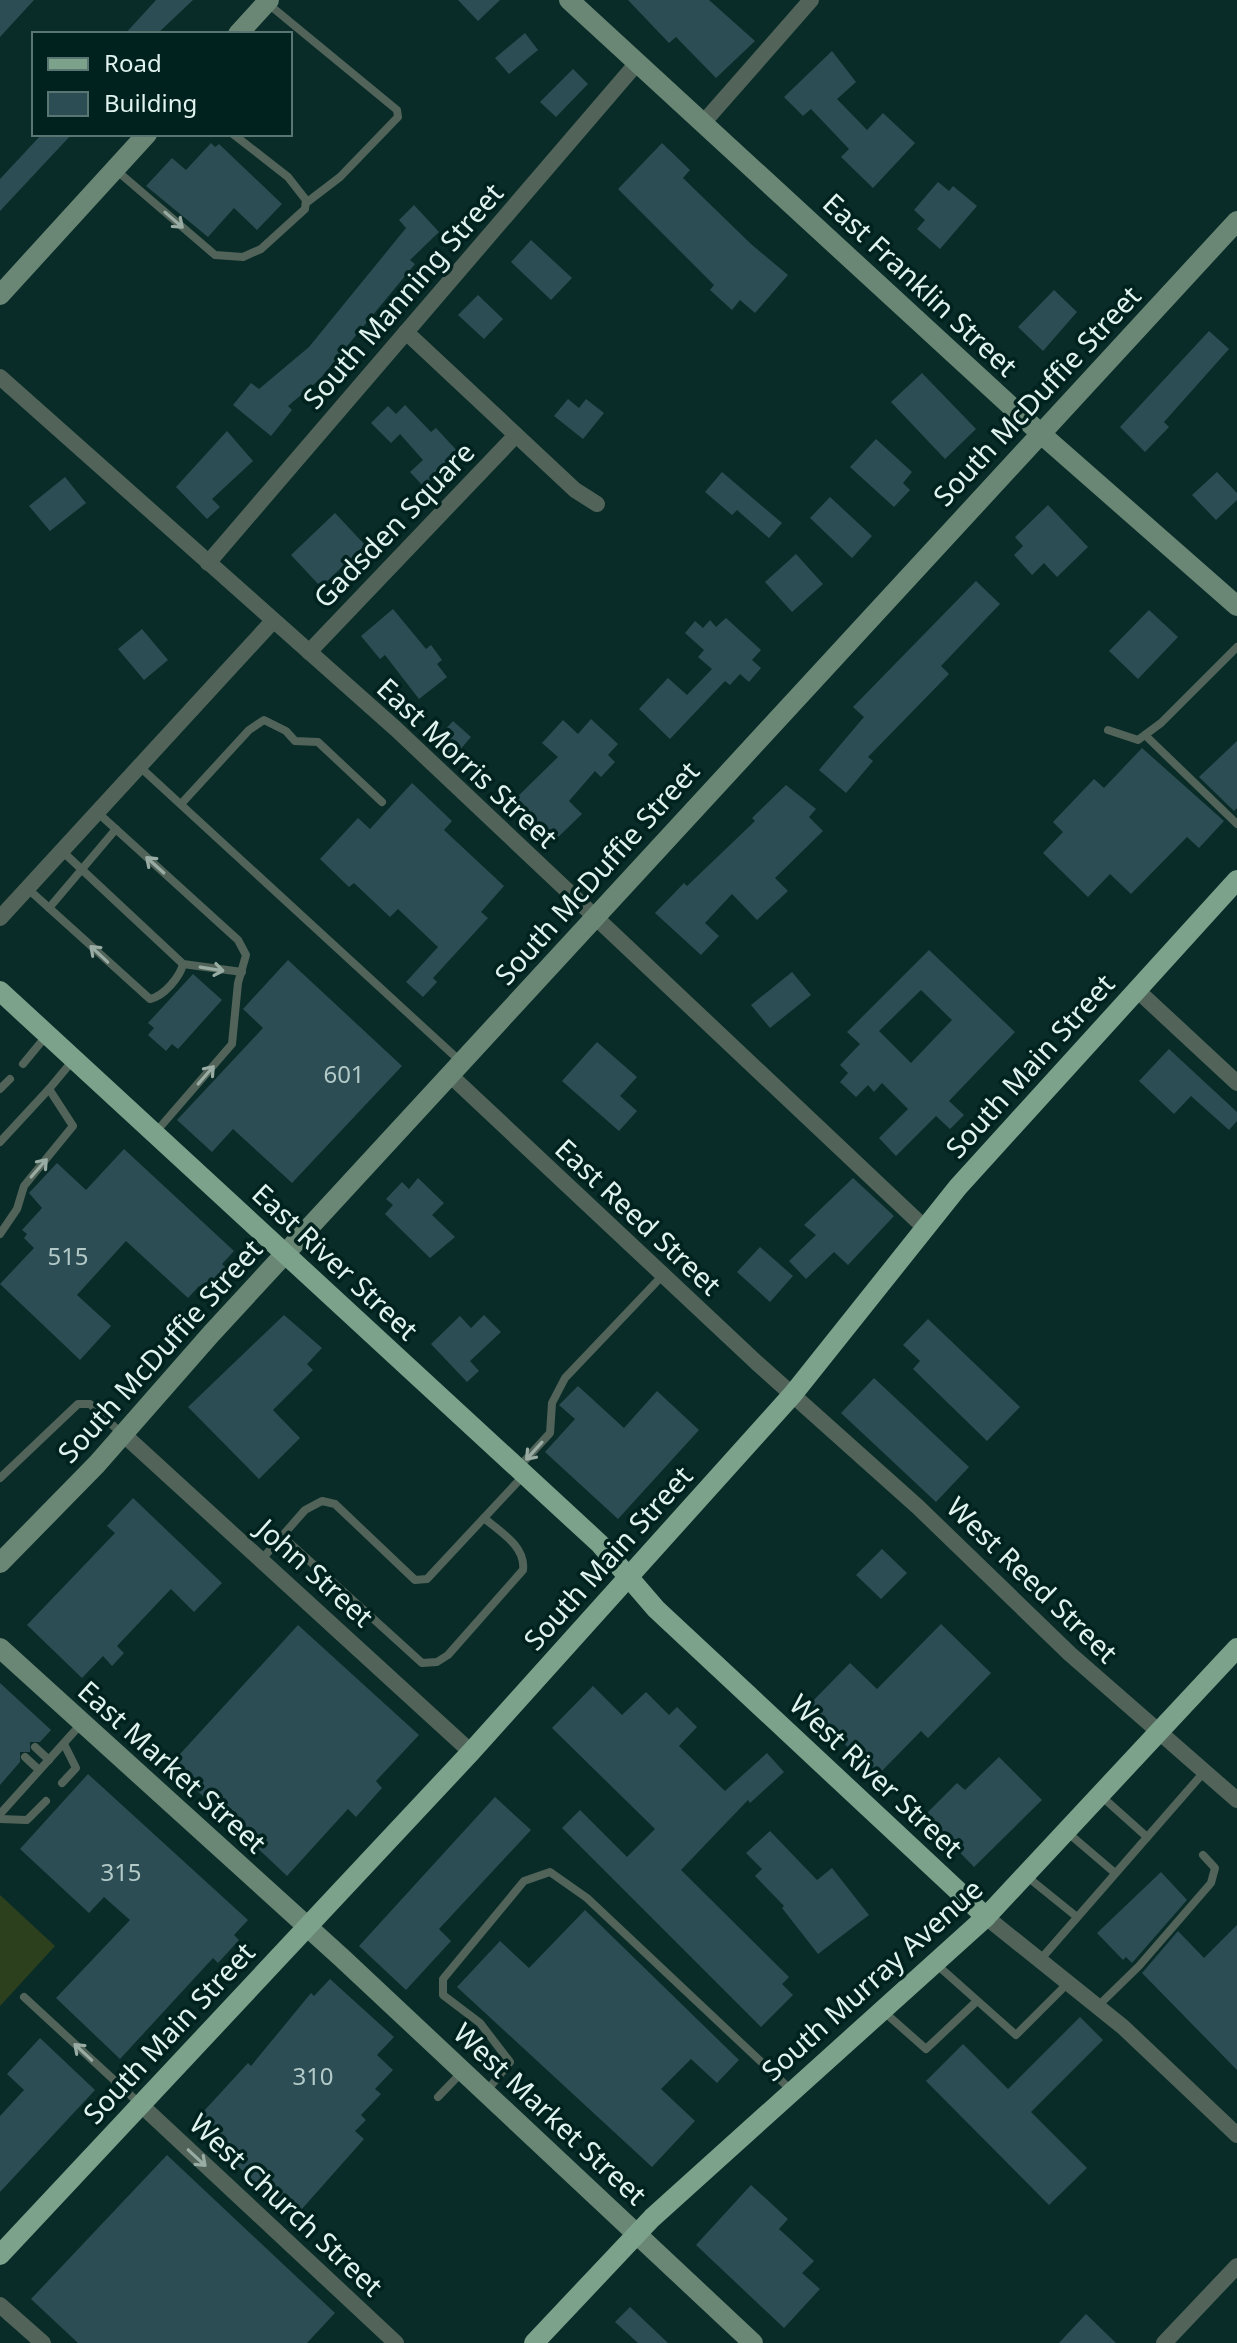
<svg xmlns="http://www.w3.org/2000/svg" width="1237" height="2343" viewBox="0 0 1237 2343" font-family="'Noto Sans',sans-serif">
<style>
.green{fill:#2d401d}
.building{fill:#2c4d53;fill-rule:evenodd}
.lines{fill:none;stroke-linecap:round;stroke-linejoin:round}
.lane{stroke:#526459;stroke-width:8}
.street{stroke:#526459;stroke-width:16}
.secondary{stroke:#6a8775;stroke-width:20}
.primary{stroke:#7ca28b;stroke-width:20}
.oneway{stroke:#99aca4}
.labels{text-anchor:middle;stroke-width:7;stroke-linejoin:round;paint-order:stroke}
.number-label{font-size:24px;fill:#b3cac8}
.street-label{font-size:28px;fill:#e0f3ef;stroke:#00221e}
</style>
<rect width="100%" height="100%" fill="#092c28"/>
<polygon class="green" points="0,1895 55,1946 0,2006"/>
<g class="building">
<polygon points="0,0 34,0 0,37"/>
<polygon points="156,0 193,0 157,34 125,34"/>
<polygon points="458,0 500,0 478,21"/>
<polygon points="628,0 709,0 755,41 716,78 676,37 669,43"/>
<polygon points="525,33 538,50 509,74 495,58"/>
<polygon points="832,51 856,82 837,99 867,130 883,113 915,143 873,188 841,157 849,149 811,109 803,116 784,97"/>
<polygon points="573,69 588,84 556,117 540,102"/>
<polygon points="42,134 72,134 0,211 0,179"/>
<polygon points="211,143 215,147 219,144 282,204 257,230 234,208 208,237 146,186 172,158 186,170"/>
<polygon points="662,143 690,170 683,178 751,244 788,275 755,313 740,300 732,310 710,290 714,285 618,189"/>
<polygon points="938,182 949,191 953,186 977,206 940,249 917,229 925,220 914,210"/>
<polygon points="414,205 439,232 410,260 415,264 319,380 288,406 292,410 271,436 233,405 251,383 259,389 309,347 406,228 399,220"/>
<polygon points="531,240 572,278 551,300 511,262"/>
<polygon points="1054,290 1077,312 1043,351 1018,327"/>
<polygon points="478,295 503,319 484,339 458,315"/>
<polygon points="1209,331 1229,349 1164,422 1169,427 1145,452 1120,427"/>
<polygon points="922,373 976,429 945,459 891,402"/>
<polygon points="568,399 579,408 586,399 604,413 583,439 554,416"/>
<polygon points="405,405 431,432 436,428 460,454 424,487 410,472 423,460 400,434 391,443 371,423 388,406 396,414"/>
<polygon points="227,431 253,461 212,499 220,507 207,519 176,487"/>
<polygon points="876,439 912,472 903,483 910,490 894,507 850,467"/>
<polygon points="722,472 782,523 769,538 737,510 732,515 705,492"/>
<polygon points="1217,472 1237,493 1237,500 1216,520 1192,495"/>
<polygon points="65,477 86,503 50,531 29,506"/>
<polygon points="830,497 872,536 852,558 810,518"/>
<polygon points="1048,505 1088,547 1057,577 1044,563 1032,575 1014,555 1023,546 1015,537"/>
<polygon points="335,513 365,545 321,587 291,555"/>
<polygon points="796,554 823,584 792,612 765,582"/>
<polygon points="976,581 1000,604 941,666 949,674 868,757 873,761 846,793 819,770 864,717 853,707"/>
<polygon points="393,609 426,649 431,645 442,660 437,664 447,677 419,699 385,655 380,659 361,636"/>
<polygon points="1149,610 1178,637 1138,679 1109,651"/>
<polygon points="726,618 761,650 752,660 761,668 749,682 740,674 730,685 725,681 670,739 639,709 668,678 687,695 712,669 698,657 704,650 685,633 695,621 703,628 710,620 716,627"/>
<polygon points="142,629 168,660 144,680 118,649"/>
<polygon points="591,719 618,744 608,755 615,762 601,777 595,771 569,801 582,814 555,840 515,799 558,757 542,743 563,720 578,734"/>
<polygon points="453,721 471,737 453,758 434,742"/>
<polygon points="1237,741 1237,808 1234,811 1199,777"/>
<polygon points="1142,748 1224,821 1199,848 1187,837 1131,894 1110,874 1088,897 1043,853 1063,832 1053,822 1094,779 1104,788"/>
<polygon points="412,783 452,821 444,830 504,886 481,912 488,918 433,978 437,982 423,997 406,982 438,947 398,909 390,917 354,883 349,887 320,859 358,818 370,829"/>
<polygon points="786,785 816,809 809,817 823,831 775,878 788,891 757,920 732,894 705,923 719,936 701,955 655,913 684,883 687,886 755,821 752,818"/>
<path d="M929,950l86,82 -66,69 15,14 -14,14 -14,-13 -40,40 -17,-18 29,-29 -26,-26 -8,9 -6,-7 -12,12 -16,-15 8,-9 -8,-8 20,-21 -13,-12zM921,990l31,30 -41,43 -32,-32z"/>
<polygon points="288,960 402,1066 292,1183 233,1129 212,1152 177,1120 263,1028 243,1009"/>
<polygon points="792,972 811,995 770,1028 751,1005"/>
<polygon points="193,974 222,1000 178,1049 172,1044 166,1051 148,1035 154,1028 148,1023"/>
<polygon points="597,1042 637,1077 620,1096 637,1111 619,1131 562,1081"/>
<polygon points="1169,1049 1237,1112 1237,1121 1229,1130 1191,1096 1174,1114 1139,1081"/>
<polygon points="124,1149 234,1251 222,1264 227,1269 205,1292 199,1286 188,1298 126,1241 77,1295 111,1326 80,1360 0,1284 34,1248 24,1238 27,1234 22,1230 42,1208 29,1193 57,1163 86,1190"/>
<polygon points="418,1178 444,1203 432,1215 455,1237 430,1258 385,1214 393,1205 386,1199 402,1182 409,1189"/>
<polygon points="853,1178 894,1216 848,1265 834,1252 806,1279 789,1261 816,1235 804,1225"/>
<polygon points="760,1247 793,1276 770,1302 737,1272"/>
<polygon points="284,1315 322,1348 307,1364 313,1370 273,1410 300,1438 259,1479 188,1407"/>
<polygon points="484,1315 501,1332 470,1361 479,1371 467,1382 431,1344 460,1316 471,1328"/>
<polygon points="928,1319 1020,1407 987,1441 913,1369 920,1361 903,1345"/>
<polygon points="874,1378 969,1467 936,1502 841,1413"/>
<polygon points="578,1386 624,1428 657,1391 699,1430 618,1519 545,1452 575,1419 559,1405"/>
<polygon points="133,1498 222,1583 194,1612 171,1589 117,1646 124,1653 112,1666 103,1656 82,1678 27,1625 115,1533 107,1526"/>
<polygon points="882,1549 907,1573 881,1599 856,1575"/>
<polygon points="941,1624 991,1673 928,1738 921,1731 877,1776 807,1707 850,1663 877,1689"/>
<polygon points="298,1625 419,1735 376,1781 382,1788 356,1817 348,1809 287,1876 170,1765"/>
<polygon points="0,1683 51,1730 40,1742 30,1742 30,1752 20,1752 20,1762 0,1785"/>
<polygon points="593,1686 622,1715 646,1692 669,1715 677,1707 697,1727 679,1746 725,1791 767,1753 784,1772 750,1803 748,1800 681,1870 789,1977 782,1984 793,1995 761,2027 562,1828 580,1810 627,1857 655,1829 552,1728"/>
<polygon points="999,1757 1042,1800 974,1867 924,1816 957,1783 965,1790"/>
<polygon points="88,1774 248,1920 234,1935 239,1940 218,1963 213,1958 120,2059 56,1998 130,1920 104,1897 89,1913 20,1849"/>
<polygon points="495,1797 531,1830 439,1929 451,1941 406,1990 359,1946"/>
<polygon points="770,1831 817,1880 832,1868 869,1915 818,1954 782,1908 784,1906 755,1876 762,1869 746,1853"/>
<polygon points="1161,1872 1187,1900 1132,1963 1126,1957 1123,1960 1097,1933"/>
<polygon points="585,1910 739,2060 717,2083 691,2059 661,2089 695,2121 652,2167 457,1987 500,1941 529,1968"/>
<polygon points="1237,1925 1237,2070 1142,1973 1178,1931 1204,1958"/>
<polygon points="330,1979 394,2037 377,2055 393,2070 375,2089 381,2094 361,2115 366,2120 355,2131 364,2139 294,2218 192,2124 248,2063 251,2066 311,1993 314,1996"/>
<polygon points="1080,2017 1103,2040 1031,2112 1087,2168 1049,2205 926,2081 963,2044 1008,2089"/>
<polygon points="40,2038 95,2090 0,2192 0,2116 24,2090 7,2074"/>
<polygon points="167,2155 335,2313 307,2343 78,2343 31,2299"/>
<polygon points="751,2185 788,2219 779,2229 814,2261 802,2273 820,2289 784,2328 696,2245"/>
<polygon points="630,2307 668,2343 638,2343 615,2322"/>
<polygon points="1086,2314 1116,2343 1059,2343"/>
</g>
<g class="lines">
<g class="lane">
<polyline points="267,3 397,110 398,117 340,177 306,203"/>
<polyline points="116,170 215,255 243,257 261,249 305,209 306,200 288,177 233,134"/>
<polyline points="1108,730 1138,740 1161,723 1237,647"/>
<polyline points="1145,735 1237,824"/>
<polyline points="140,767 460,1061"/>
<polyline points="181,804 249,730 264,720 286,731 295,741 318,742 382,802"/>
<polyline points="97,812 238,940 246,955 238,983 232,1044 155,1133"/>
<polyline points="62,851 183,964 242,972"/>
<path d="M27,888l123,111c14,-3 30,-22 33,-35"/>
<polyline points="49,908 116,829"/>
<polyline points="23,1064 47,1035"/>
<polyline points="0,1089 10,1079"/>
<polyline points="0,1142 49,1089"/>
<polyline points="0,1234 17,1209 24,1186 73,1126 49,1089 74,1059"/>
<polyline points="518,1468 550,1433 552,1403 565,1378 663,1275"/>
<polyline points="0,1478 78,1404 90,1404 122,1434"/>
<path d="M282,1536l140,127 15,-1 11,-7 75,-85c3,-24 -23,-38 -39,-52"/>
<polyline points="262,1559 305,1510 322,1501 335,1504 415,1580 427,1579 524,1475"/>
<polyline points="35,1747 49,1760"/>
<polyline points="25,1757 39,1770"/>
<polyline points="62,1783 76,1768 64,1744"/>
<polyline points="1100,1795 1147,1837"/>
<polyline points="0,1814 81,1724"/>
<polyline points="0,1819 27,1820 46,1801"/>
<polyline points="1067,1832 1115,1873"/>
<polyline points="1025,1875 1077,1917"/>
<polyline points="1040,1960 1204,1772"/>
<polyline points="936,1964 1016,2035 1068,1983"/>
<polyline points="24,1997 140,2104"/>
<polyline points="1098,2006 1139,1966 1211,1883 1215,1868 1203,1855"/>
<polyline points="883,2011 926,2049 977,2001"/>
<polyline points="486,2092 510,2062 480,2023 443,1995 443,1979 524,1881 550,1872 587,1898 791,2090"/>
<polyline points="438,2097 463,2071"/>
</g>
<g class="street">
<polyline points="703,123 811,0"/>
<polyline points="406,332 575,490 597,504"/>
<polyline points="0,377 396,729 926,1229"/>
<polyline points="208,563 637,63"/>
<polyline points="309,652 516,435"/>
<polyline points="0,918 273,621"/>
<polyline points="1137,990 1237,1083"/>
<polyline points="450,1075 757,1363 918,1507 1070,1654 1237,1800"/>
<polyline points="123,1434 471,1752"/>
<polyline points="986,1917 1123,2027 1237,2135"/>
<polyline points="140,2104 396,2343"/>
<polyline points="0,2305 43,2343"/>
<polyline points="1164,2343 1237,2266"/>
</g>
<g class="secondary">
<polyline points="569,0 1040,433 1237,606"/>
<polyline points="238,34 269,0"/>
<polyline points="0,295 147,134"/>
<polyline points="0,1563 97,1464 211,1334 1237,221"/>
<polyline points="0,1648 342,1958 753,2343"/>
</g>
<g class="primary">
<polyline points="0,991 600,1544 656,1609 986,1917"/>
<polyline points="0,2255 471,1752 793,1394 958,1187 1237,880"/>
<polyline points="534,2343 652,2218 986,1917 1237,1648"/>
</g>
</g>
<defs><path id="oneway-shaft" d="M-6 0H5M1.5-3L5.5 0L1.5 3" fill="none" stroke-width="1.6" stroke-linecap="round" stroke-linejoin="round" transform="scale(2)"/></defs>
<g class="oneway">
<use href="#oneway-shaft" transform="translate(174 220) rotate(41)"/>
<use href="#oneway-shaft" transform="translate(155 865) rotate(-138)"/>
<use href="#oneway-shaft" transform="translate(99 954) rotate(-137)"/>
<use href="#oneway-shaft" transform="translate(212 969) rotate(9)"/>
<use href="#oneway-shaft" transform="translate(206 1075) rotate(-49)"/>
<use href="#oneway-shaft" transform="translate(39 1168) rotate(-49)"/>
<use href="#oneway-shaft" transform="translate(534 1451) rotate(132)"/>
<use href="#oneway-shaft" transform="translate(83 2052) rotate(-137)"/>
<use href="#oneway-shaft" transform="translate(197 2158) rotate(43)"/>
</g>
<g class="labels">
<g class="number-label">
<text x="344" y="1083">601</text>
<text x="68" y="1265">515</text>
<text x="121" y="1881">315</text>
<text x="313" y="2085">310</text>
</g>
<g class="street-label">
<text transform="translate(920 285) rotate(43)" y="10">East Franklin Street</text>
<text transform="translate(403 296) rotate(-49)" y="10">South Manning Street</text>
<text transform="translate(1037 396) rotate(-47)" y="10">South McDuffie Street</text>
<text transform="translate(394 525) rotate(-46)" y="10">Gadsden Square</text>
<text transform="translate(467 763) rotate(43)" y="10">East Morris Street</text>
<text transform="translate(597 873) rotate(-48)" y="10">South McDuffie Street</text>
<text transform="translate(1030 1066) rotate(-48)" y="10">South Main Street</text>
<text transform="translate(638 1217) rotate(43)" y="10">East Reed Street</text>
<text transform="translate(335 1262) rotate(43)" y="10">East River Street</text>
<text transform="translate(160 1351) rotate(-48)" y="10">South McDuffie Street</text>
<text transform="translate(608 1558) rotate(-48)" y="10">South Main Street</text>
<text transform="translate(315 1573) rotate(42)" y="10">John Street</text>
<text transform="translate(1032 1580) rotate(44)" y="10">West Reed Street</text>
<text transform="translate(172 1767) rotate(42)" y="10">East Market Street</text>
<text transform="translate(876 1776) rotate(43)" y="10">West River Street</text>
<text transform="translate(872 1980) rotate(-42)" y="10">South Murray Avenue</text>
<text transform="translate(169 2033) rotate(-47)" y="10">South Main Street</text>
<text transform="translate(550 2114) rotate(43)" y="10">West Market Street</text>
<text transform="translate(286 2205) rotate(43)" y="10">West Church Street</text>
</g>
</g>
<rect x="32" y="32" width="260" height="104" fill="#00221e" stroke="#5a7672" stroke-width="2"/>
<rect x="48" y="58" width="40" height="12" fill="#7ca28b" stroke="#5a7672" stroke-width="2"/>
<text x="104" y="72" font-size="24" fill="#e0f3ef">Road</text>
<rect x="48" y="92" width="40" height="24" fill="#2c4d53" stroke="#5a7672" stroke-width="2"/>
<text x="104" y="112" font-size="24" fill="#e0f3ef">Building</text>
</svg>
